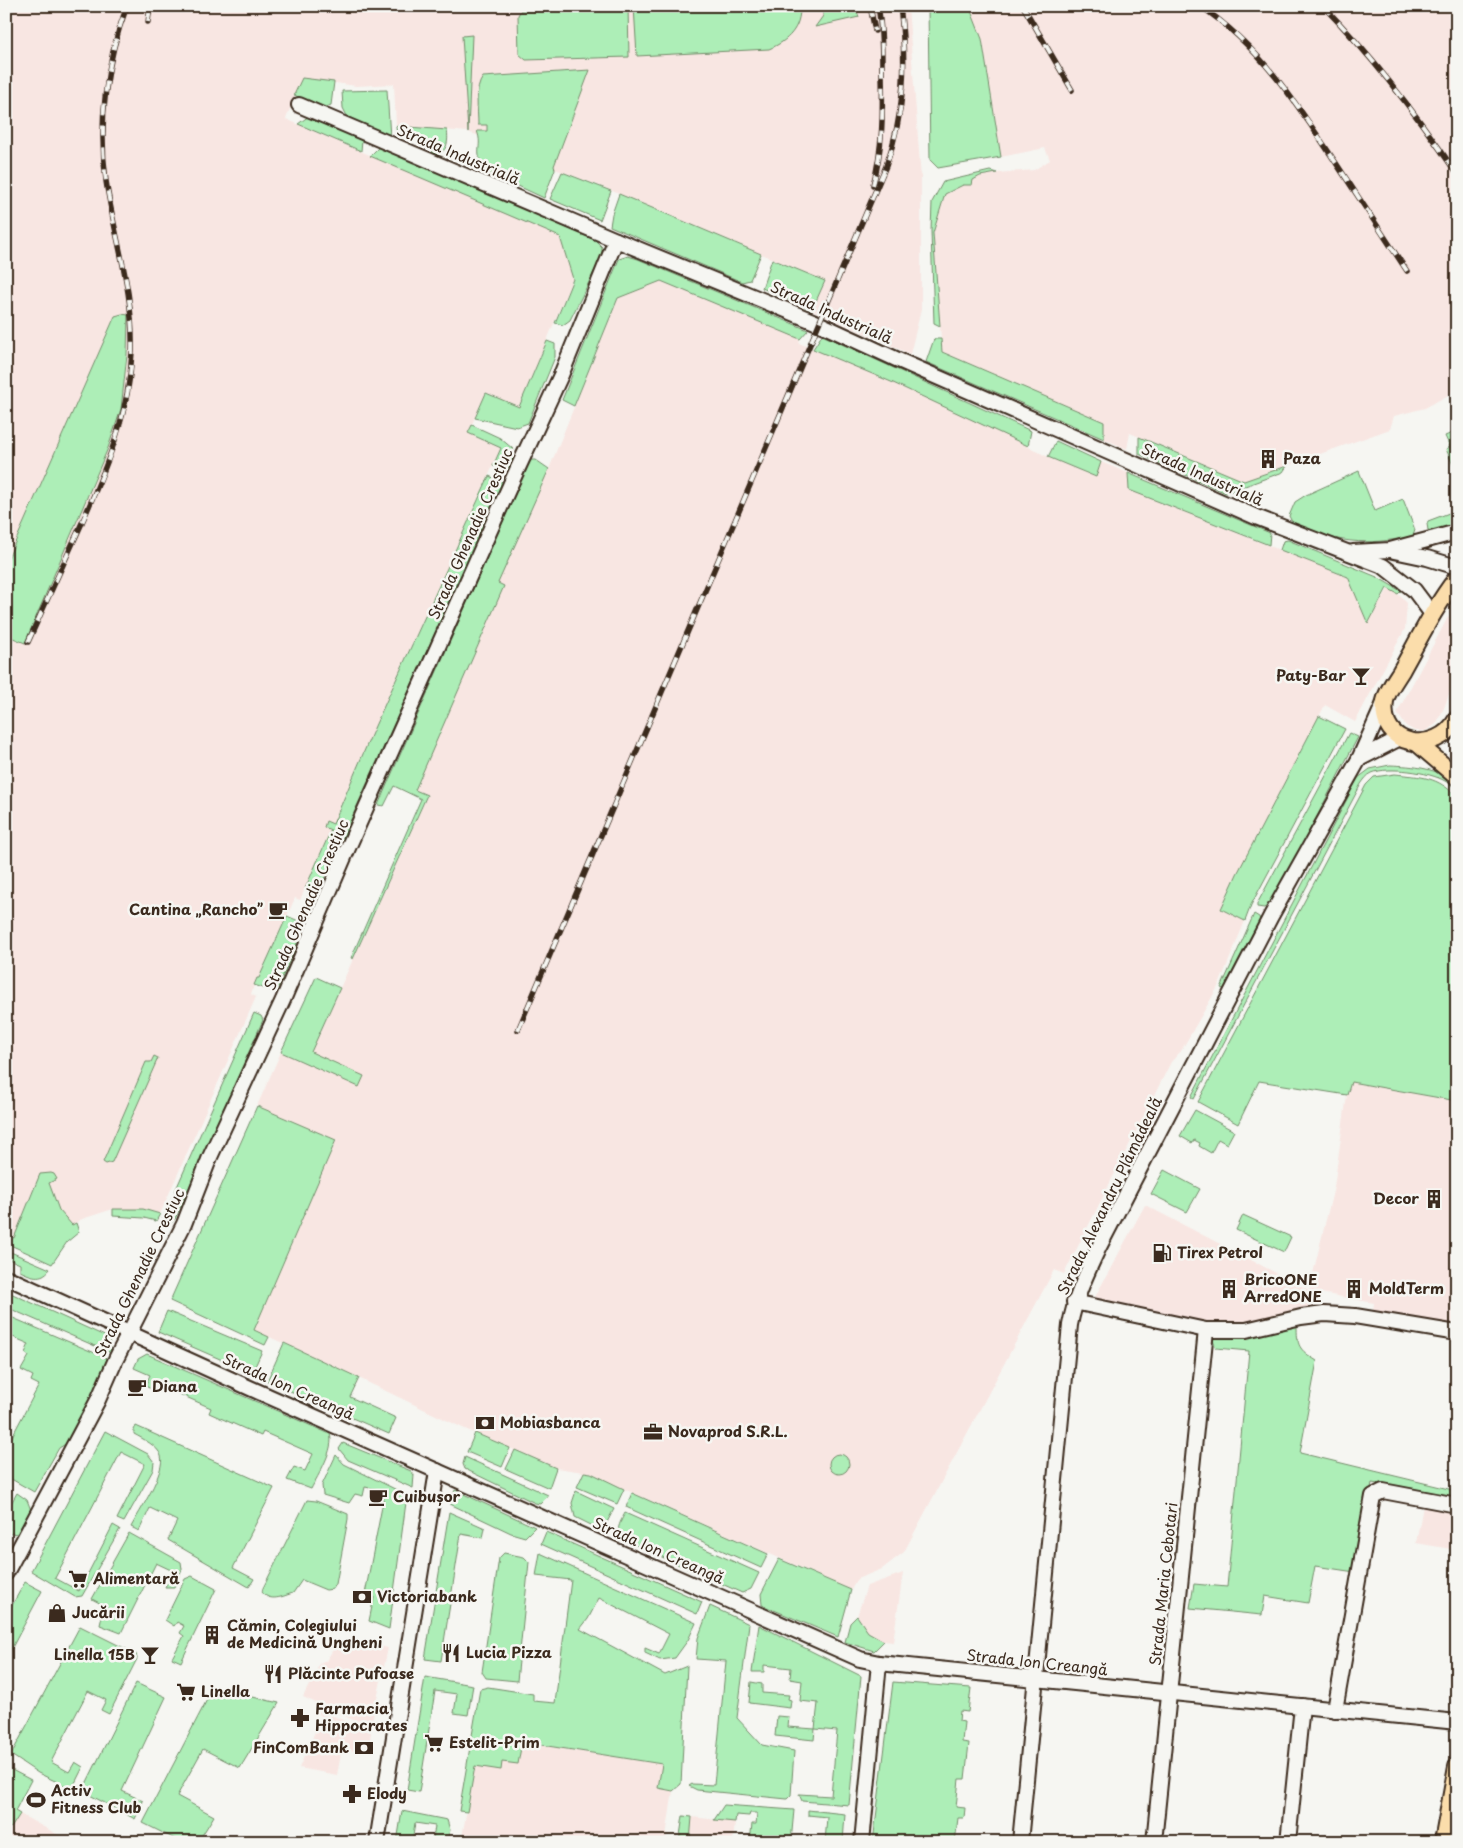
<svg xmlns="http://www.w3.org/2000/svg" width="1463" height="1848" viewBox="0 0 1463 1848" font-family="'Playpen Sans',sans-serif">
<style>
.built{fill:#f8e6e2}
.green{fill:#adeeb7;stroke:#748c6a}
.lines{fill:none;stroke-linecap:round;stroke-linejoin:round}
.minor-casing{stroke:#3b2a1e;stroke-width:18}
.major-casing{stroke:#3b2a1e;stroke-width:20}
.minor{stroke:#f6f6f2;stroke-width:14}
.major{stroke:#fbddab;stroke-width:16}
.rail-casing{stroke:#3b2a1e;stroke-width:5.5}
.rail{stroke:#f6f6f2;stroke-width:4;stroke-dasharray:11;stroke-linecap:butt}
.labels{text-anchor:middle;stroke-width:5;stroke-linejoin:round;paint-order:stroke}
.street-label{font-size:15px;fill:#3b2a1e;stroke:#f6f6f2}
.poi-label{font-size:15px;font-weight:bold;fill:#3b2a1e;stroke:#f6f6f2;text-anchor:start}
</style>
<rect width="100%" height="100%" fill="#f6f6f2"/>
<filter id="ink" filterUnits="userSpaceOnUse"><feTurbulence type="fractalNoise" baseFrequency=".02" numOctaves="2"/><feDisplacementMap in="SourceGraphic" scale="10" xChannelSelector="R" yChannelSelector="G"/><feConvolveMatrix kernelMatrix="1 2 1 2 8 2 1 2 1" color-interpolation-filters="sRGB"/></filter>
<g filter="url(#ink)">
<g class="built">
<polygon points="6,6 908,6 921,178 921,310 910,354 812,310 825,281 605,188 555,169 479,136 468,132 396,126 394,84 356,86 302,78 286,119 560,237 573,278 519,407 486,393 468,433 501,448 375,726 333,824 326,822 324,827 331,830 300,900 295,898 259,979 257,978 251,994 256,997 160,1214 143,1209 113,1209 82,1219 72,1225 6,1243"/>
<polygon points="969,6 1445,6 1453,26 1457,25 1457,390 1425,408 1394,416 1390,429 1244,481 1130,433 1127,449 1104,439 1104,422 942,352 933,233 945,194 980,176 997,173 1034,170 1050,160 1045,148 1001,157 982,39"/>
<polygon points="661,281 800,339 799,343 889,381 1014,439 1048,457 1096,477 1101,462 1128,473 1129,490 1348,577 1368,623 1390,586 1407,603 1405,629 1355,722 1325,705 1237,874 1221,909 1245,921 1219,985 1181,1051 1171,1062 1064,1274 1054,1270 904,1552 882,1569 857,1579 851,1590 624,1489 591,1473 556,1468 465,1429 340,1369 254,1330 336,1140 257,1106 281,1052 359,1087 364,1076 311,1052 427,796 415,790 504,586 498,583 549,469 618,298"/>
<polygon points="1448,617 1457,622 1457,672 1444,708 1436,724 1425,731 1415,731 1406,726 1397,713"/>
<polygon points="1351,1082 1457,1101 1457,1326 1373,1311 1374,1303 1321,1293 1319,1307 1259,1321 1213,1326 1126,1309 1095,1297 1145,1205 1309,1290 1334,1187 1347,1095"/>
<polygon points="1423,1506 1457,1511 1457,1550 1416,1543"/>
<polygon points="903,1573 893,1642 884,1641 868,1632 857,1616 867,1586"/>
<polygon points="346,1639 351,1639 388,1648 371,1727 364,1725 303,1697 320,1663 321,1664 323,1661 326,1661 336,1645"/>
<polygon points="320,1710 371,1732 370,1740 368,1740 367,1744 359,1742 355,1745 355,1751 342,1749 337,1775 299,1768 322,1716 318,1714"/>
<polygon points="505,1740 663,1764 658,1788 673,1791 665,1842 461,1842 475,1766"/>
<polygon points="20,1814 71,1842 6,1842 6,1835"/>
<polygon points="683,1816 735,1822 733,1842 679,1842"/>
</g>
<g class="green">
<polygon points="628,6 629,57 526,60 519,54 518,15 521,10"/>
<path d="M634,6h166c1,22 -12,35 -31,43l-132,7z"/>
<polygon points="823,6 855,6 859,17 815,27 823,16"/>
<polygon points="928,6 969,6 982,39 1001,157 938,168 930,160"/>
<polygon points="472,35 468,132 462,36"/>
<path d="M590,70l-36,96 1,3 -11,29 -56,-26c-17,-19 -4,-24 -11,-41h10v-6h-9c0,-15 -4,-36 5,-48z"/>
<polygon points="302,78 334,82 331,105 324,108 294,95"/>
<polygon points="387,90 390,138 348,118 343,108 342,91"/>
<polygon points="309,116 362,140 361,151 298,124"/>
<path d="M396,126l51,4c2,12 0,24 -14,25l-1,-11 -29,-13 -6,6z"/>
<polygon points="379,147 595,240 602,247 602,256 570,320 563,325 555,323 573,279 560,237 370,156"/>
<polygon points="990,171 997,173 980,176 973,180 972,185 963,185 945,194 933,233 940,326 934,323 931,231 932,202 943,182"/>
<polygon points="562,172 611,191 600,220 550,199"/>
<polygon points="619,194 761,254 750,280 742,282 610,226 612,214"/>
<polygon points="628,256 638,259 808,330 800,339 661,281 618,298 574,406 562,400 619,259"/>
<polygon points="772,259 825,281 812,310 762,288"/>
<polygon points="122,314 128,315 127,355 121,409 108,448 25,643 6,635 6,563 115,316"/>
<polygon points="822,335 1031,431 1028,446 889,381 813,349"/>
<polygon points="934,339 941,339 942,352 1104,422 1104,439 926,362"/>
<polygon points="547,341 555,344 555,357 528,423 517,427 475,418 486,393 519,407"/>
<polygon points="472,425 500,438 513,449 514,459 509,470 493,466 501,448 468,433"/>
<polygon points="1457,431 1457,474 1446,449 1450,447 1445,436"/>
<polygon points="1139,437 1244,481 1287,466 1283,472 1226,493 1139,454"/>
<polygon points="1056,441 1101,462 1096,477 1048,457"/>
<polygon points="530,460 536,460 549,469 498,583 504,586 415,790 427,795 353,959 351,958 421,799 394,786 384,806 378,805"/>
<path d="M1359,471l16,40 28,-12 12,31 -2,6c-45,10 -80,8 -121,-14l-3,-6 6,-14 11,-7z"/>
<polygon points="1128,473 1270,533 1269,545 1129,490"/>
<polygon points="489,476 503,482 316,897 305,889 331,830 324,827 326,821 333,824 375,726"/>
<polygon points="1457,510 1457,524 1433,532 1428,530 1427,524 1428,521"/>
<polygon points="1288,540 1377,577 1401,591 1398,594 1387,588 1368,624 1348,577 1280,550 1283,541"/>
<polygon points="1319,716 1345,729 1251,905 1245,921 1221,909 1237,874"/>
<polygon points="1349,733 1358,737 1272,903 1264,908 1257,907 1257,904"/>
<path d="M1390,765c24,1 47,3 67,18v8c-4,-4 -7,-8 -12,-10 -15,-9 -57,-15 -73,-8 -5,2 -8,7 -11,11l-167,315 -3,-2 167,-319 12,-9z"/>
<path d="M1395,774c27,3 42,2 62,23v304l-106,-19 -4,13 -88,-14 -21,43 -40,-22 168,-317 8,-8z"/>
<polygon points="1254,914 1259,917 1261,923 1226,990 1221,988"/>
<polygon points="287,916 301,922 304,927 276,992 254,985 257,978 259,978"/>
<polygon points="316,977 340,988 311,1052 364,1076 359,1087 281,1052"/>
<path d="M254,1013l7,3 2,4 -88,199c-5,5 -8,7 -14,4z"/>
<polygon points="154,1056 158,1058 112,1162 106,1164 103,1162 146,1062 151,1062"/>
<polygon points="257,1106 336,1140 254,1330 269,1337 265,1345 170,1301"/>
<polygon points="1195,1110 1234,1131 1227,1144 1218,1139 1211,1153 1199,1146 1200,1143 1194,1140 1192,1143 1180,1136"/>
<polygon points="1164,1170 1200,1189 1187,1212 1151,1194"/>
<polygon points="51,1173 54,1174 57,1179 49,1183 59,1210 72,1225 76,1223 79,1232 67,1242 52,1264 6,1243 6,1234 14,1238 40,1174"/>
<polygon points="113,1209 143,1209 160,1214 156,1221 144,1218 113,1216"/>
<polygon points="1243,1215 1291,1237 1284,1252 1236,1230"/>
<path d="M6,1250l44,19c-9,12 -19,7 -30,2v-7l-14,-6z"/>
<polygon points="6,1291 109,1338 111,1353 6,1307"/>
<polygon points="167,1311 262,1351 252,1373 158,1332"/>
<polygon points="6,1315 109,1359 69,1442 59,1448 34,1492 6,1476 6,1448 39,1385 31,1381 33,1376 21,1370 29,1356 25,1353 29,1344 6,1334"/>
<path d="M1297,1324c0,22 1,25 20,37l-17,92 157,38v6l-85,-14 -17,89 -40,-6 -7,37 -43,-7 -3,19 -72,-7 4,-24 33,3 22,-236 -33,-3 -4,-10h23z"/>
<polygon points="284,1343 359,1378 350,1397 396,1418 389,1434 267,1381"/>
<path d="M147,1354l183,80c5,15 -12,41 -19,55l-24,-9 7,-13 11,4 8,-17 -50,-22 -2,4 -52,-23 2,-5 -50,-22 -3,6 -13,-6 5,-11 -16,-7 4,-9z"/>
<path d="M136,1426l138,62 -41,80 21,11 -5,8 -81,-47 9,-19 -27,-13 -11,23 -8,-4c8,-15 35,-56 30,-71 -3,-10 -18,-17 -27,-22v-4z"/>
<polygon points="105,1431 148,1454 154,1462 153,1470 124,1522 117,1519 145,1464 121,1452 55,1578 79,1591 113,1525 120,1529 82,1596 75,1597 31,1571"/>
<polygon points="475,1433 510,1448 502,1467 467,1452"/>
<polygon points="343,1443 411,1471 414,1475 413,1488 348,1460 339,1449"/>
<polygon points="515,1450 556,1468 549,1488 506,1469"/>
<circle cx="839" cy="1464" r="10"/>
<polygon points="336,1455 344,1464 407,1495 389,1629 369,1621 374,1597 365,1594 385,1491 365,1487 363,1496 355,1494 349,1503 323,1495 322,1485"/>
<polygon points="465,1457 548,1495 545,1499 540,1504 535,1503 465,1469 463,1464"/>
<polygon points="584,1472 591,1473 624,1489 617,1504 577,1487"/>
<polygon points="455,1490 535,1527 525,1537 511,1533 450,1504"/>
<polygon points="576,1491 614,1509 605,1526 597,1528 575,1517 572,1503"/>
<polygon points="17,1493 27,1500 31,1510 17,1534 11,1533 6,1540 6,1512"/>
<polygon points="632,1493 768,1554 761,1568 626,1507"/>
<path d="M307,1500l9,1 32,13v5l-12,65 -3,5 -7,1 -24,-10 -9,13c-10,3 -23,10 -31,-1l1,-4z"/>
<polygon points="449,1512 485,1528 483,1538 461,1534 441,1661 425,1659"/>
<path d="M625,1513l134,60 -8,16 -9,4 -120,-54c-8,-8 -1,-18 3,-26z"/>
<polygon points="546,1532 702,1602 697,1614 541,1544"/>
<polygon points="129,1533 181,1562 182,1569 174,1587 165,1587 173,1571 156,1563 121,1633 100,1625 102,1616 107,1607 92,1599"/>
<polygon points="504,1553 524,1557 529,1562 517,1681 486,1678 482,1672 499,1558"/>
<polygon points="540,1553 696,1623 688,1640 675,1658 660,1660 645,1653 645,1648 659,1654 669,1634 599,1598 588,1619 580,1629 665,1675 687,1666 681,1784 673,1791 658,1788 662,1764 522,1742 518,1764 502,1762 501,1770 475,1766 467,1812 459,1811 480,1689 488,1687 533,1694 533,1701 555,1703 571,1580 536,1576"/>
<polygon points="779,1559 851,1590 838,1637 762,1605 761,1594"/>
<polygon points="192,1576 216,1589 181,1662 172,1658 184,1636 180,1633 184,1626 177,1622 174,1626 165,1620 185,1579"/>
<polygon points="25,1582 42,1591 6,1659 6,1616"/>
<polygon points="710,1606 749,1624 737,1718 762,1745 794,1751 791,1795 787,1799 697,1790 689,1786 692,1784 714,1785 726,1661 696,1659 698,1638"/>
<polygon points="857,1616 868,1632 884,1641 874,1651 845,1642 850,1623"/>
<polygon points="759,1625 861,1676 849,1805 802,1801 799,1794 831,1796 837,1731 815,1729 814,1740 775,1736 777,1716 789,1717 788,1727 815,1729 818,1703 800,1701 802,1681 790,1679 791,1668 764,1665 764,1672 752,1672"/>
<polygon points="80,1626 136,1654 137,1659 109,1714 101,1710 106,1700 88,1691 51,1762 69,1772 75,1762 83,1767 72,1789 38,1773 11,1755"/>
<polygon points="425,1677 473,1685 468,1715 454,1713 457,1694 435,1691 419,1792 407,1790"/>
<polygon points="751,1682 762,1684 762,1693 789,1695 788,1699 791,1700 790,1708 749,1703"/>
<polygon points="893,1682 971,1688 968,1712 960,1711 959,1721 964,1722 962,1742 969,1743 965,1779 959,1779 956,1807 965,1808 964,1818 958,1818 955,1842 873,1842"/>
<polygon points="136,1683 166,1697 122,1791 143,1801 135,1819 86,1793 84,1788"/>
<polygon points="213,1688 279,1703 240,1768 203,1749 177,1796 214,1816 198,1842 181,1842 143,1823"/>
<polygon points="10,1769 31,1780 15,1811 20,1814 11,1828 6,1825 6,1776"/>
<polygon points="724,1805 794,1810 791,1842 750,1842 752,1824 756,1824 757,1813 750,1813 749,1816 736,1815 735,1822 714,1820"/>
<polygon points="808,1810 845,1814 843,1842 825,1842 827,1817 808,1815"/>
<polygon points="402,1811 447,1820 450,1830 447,1841 433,1838 435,1826 415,1823 412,1842 397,1842"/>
<polygon points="683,1816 692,1817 690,1842 679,1842"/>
</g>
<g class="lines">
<g class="minor-casing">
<g id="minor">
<polyline points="299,105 616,240 820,324 896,359 1256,517 1383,566 1414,590 1432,614"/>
<polyline points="1394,551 1427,558 1457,567"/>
<polyline points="1353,552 1390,550 1457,532"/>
<polyline points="1359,759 1400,738"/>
<polyline points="6,1277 250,1388 860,1659 879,1663 1457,1722"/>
<polyline points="1074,1302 1206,1330 1246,1330 1301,1317 1324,1314 1355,1316 1457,1333"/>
<polyline points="6,1573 98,1400 116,1359 184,1224 210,1157 283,1000 348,848 512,481 561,375 616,240"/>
<polyline points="1335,1710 1373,1496 1383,1491 1457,1505"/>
<polyline points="377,1842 437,1471"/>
<polyline points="862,1842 879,1663"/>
<path d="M1020,1842l50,-517c5,-28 17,-52 29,-78l172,-331 88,-157 26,-58"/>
<polyline points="1154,1842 1206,1330"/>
<polyline points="1288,1842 1302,1706"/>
</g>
</g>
<g class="major-casing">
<g id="major">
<path d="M1457,578c-22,28 -38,61 -56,93 -5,8 -14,20 -16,30 -7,47 52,55 72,18"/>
<polyline points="1417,743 1457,777"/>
<polyline points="1443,1842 1457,1766"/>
</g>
</g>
<use href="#minor" class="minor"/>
<use href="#major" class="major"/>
<g class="rail-casing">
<g id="rail">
<polyline points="870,6 875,31"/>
<polyline points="1023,6 1072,90"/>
<path d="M1200,6c59,39 98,99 136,157 24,36 47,72 71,108"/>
<path d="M1323,6c50,51 94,109 134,168"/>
<polyline points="148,22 150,6"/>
<path d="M873,185c10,-37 10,-74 9,-112 0,-23 0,-45 -4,-67"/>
<path d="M28,642c18,-39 35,-78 53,-117 25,-58 48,-108 51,-173 2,-61 -17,-112 -26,-171 -8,-59 0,-120 21,-175"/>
<path d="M518,1030l368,-864c19,-54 21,-104 14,-160"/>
</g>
</g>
<use href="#rail" class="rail"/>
</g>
</g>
<defs>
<g id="building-bare" transform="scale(1.5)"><path d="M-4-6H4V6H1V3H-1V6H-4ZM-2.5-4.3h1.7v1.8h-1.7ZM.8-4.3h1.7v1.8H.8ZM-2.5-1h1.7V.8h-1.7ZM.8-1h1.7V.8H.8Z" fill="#3b2a1e" stroke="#f6f6f2" stroke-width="2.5" paint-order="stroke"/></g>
<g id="bar-bare" transform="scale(1.5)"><path d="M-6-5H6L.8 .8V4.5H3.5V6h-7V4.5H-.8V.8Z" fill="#3b2a1e" stroke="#f6f6f2" stroke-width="2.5" paint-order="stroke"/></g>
<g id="cafe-bare" transform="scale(1.5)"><path d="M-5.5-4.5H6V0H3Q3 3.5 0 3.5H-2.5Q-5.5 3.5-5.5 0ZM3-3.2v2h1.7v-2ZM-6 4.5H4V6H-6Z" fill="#3b2a1e" stroke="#f6f6f2" stroke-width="2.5" paint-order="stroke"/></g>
<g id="fuel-bare" transform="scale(1.5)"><path d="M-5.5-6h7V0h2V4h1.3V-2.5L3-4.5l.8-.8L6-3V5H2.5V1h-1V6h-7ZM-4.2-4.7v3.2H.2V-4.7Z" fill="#3b2a1e" stroke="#f6f6f2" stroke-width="2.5" paint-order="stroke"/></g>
<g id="bank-bare" transform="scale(1.5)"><path d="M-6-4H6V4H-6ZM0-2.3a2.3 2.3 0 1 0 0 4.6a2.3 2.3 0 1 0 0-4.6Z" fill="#3b2a1e" stroke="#f6f6f2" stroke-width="2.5" paint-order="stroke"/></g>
<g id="office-bare" transform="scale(1.5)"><path d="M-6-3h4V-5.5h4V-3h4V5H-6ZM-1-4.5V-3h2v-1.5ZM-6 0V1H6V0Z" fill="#3b2a1e" stroke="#f6f6f2" stroke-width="2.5" paint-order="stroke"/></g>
<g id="supermarket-bare" transform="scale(1.5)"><path d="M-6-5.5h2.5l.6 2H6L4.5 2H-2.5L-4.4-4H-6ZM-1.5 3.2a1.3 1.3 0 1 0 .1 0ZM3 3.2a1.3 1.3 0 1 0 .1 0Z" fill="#3b2a1e" stroke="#f6f6f2" stroke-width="2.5" paint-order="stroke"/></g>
<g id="shop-bare" transform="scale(1.5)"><path d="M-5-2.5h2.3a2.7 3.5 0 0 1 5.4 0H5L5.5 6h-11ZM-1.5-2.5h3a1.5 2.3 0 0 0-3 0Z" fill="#3b2a1e" stroke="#f6f6f2" stroke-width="2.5" paint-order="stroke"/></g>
<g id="restaurant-bare" transform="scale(1.5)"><path d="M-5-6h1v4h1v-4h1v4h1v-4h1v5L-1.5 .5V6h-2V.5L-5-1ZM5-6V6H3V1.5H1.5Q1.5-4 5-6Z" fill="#3b2a1e" stroke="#f6f6f2" stroke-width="2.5" paint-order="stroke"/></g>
<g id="pharmacy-bare" transform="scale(1.5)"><path d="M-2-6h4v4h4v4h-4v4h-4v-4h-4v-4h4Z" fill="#3b2a1e" stroke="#f6f6f2" stroke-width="2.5" paint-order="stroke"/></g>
<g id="stadium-bare" transform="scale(1.5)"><path d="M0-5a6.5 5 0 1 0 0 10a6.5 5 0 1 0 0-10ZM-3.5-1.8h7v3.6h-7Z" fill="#3b2a1e" stroke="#f6f6f2" stroke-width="2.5" paint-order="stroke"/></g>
</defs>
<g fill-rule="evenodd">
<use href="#building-bare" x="1268" y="459"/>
<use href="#bar-bare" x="1361" y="676"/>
<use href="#cafe-bare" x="278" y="910"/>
<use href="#building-bare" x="1434" y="1199"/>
<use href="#fuel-bare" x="1162" y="1253"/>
<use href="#building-bare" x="1229" y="1289"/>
<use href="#building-bare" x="1354" y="1289"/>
<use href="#cafe-bare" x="137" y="1387"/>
<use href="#bank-bare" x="485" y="1423"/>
<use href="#office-bare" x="653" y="1432"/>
<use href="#cafe-bare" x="378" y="1497"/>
<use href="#supermarket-bare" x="78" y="1579"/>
<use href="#bank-bare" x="362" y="1597"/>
<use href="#shop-bare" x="57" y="1613"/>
<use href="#building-bare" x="212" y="1635"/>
<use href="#restaurant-bare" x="451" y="1653"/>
<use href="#bar-bare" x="150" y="1655"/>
<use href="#restaurant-bare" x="273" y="1674"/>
<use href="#supermarket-bare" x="186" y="1692"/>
<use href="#pharmacy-bare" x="300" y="1718"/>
<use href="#supermarket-bare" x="434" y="1743"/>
<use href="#bank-bare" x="364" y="1748"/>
<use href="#pharmacy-bare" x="352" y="1794"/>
<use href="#stadium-bare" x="36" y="1800"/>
</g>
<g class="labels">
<g class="street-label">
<text transform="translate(458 155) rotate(23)" y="5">Strada Industrială</text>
<text transform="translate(831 313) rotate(24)" y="5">Strada Industrială</text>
<text transform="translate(1202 475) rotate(24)" y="5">Strada Industrială</text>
<text transform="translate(471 534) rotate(-66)" y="5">Strada Ghenadie Crestiuc</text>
<text transform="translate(307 905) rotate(-66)" y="5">Strada Ghenadie Crestiuc</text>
<text transform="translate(1110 1196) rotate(-64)" y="5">Strada Alexandru Plămădeală</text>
<text transform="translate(140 1273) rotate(-64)" y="5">Strada Ghenadie Crestiuc</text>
<text transform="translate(288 1387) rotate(24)" y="5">Strada Ion Creangă</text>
<text transform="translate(658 1551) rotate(24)" y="5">Strada Ion Creangă</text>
<text transform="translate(1164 1584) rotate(-84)" y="5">Strada Maria Cebotari</text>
<text transform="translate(1037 1663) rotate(6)" y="5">Strada Ion Creangă</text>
</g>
<g class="poi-label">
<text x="1283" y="464">Paza</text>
<text x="1346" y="681" text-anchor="end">Paty-Bar</text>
<text x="263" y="915" text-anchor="end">Cantina „Rancho”</text>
<text x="1419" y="1204" text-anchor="end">Decor</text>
<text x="1177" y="1258">Tirex Petrol</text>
<text x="1244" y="1285">BricoONE<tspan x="1244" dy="17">ArredONE</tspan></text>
<text x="1369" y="1294">MoldTerm</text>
<text x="152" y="1392">Diana</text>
<text x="500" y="1428">Mobiasbanca</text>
<text x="668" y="1437">Novaprod S.R.L.</text>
<text x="393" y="1502">Cuibușor</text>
<text x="93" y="1584">Alimentară</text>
<text x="377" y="1602">Victoriabank</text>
<text x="72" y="1618">Jucării</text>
<text x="227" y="1631">Cămin, Colegiului<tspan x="227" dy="17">de Medicină Ungheni</tspan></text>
<text x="466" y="1658">Lucia Pizza</text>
<text x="135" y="1660" text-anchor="end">Linella 15B</text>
<text x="288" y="1679">Plăcinte Pufoase</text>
<text x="201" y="1697">Linella</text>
<text x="315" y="1714">Farmacia<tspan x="315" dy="17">Hippocrates</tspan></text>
<text x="449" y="1748">Estelit-Prim</text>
<text x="349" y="1753" text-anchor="end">FinComBank</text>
<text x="51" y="1796">Activ<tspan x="51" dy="17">Fitness Club</tspan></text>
<text x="367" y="1799">Elody</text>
</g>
</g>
<rect width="1463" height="1848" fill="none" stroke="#f6f6f2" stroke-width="25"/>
<rect x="12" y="12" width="1438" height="1823" fill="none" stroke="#3b2a1e" stroke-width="2" filter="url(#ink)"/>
</svg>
